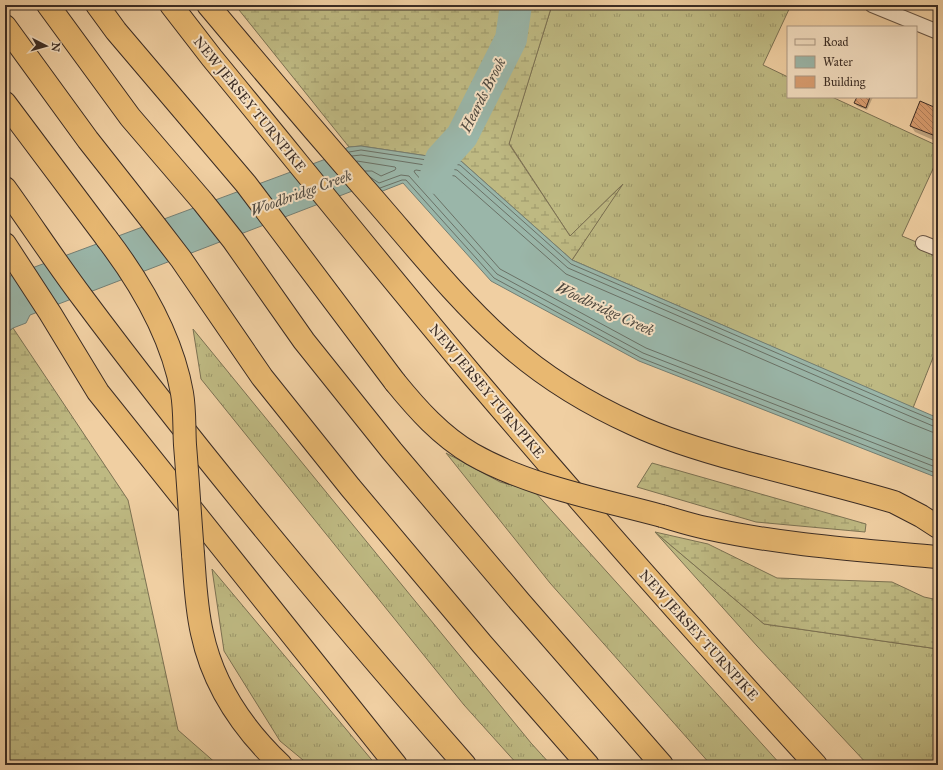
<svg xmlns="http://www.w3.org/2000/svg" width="943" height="770" viewBox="0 0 943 770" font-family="'IM FELL Great Primer',serif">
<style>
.grass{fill:url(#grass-tufts);stroke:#7c7253}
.wetland{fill:url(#wetland-marsh);stroke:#7c7253}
.water{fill:#9ab6a9;stroke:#747f74}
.shadow{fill:#0003}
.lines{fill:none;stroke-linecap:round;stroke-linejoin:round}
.shore{stroke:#6a7166;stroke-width:1}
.river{stroke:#9ab6a9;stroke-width:32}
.building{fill:url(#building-back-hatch);stroke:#3b2c24}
.minor-casing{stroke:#685544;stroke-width:16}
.motorway-casing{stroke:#3b2c24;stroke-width:24}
.minor{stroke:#f5e0c3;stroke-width:14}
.motorway{stroke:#e8b871;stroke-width:22}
.motorway-bridge-casing{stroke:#3b2c24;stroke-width:24;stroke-linecap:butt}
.motorway-bridge{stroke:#e8b871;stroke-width:22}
.labels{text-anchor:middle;stroke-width:4;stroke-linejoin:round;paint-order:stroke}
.street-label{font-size:14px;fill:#3b2c24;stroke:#f5e0c3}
.water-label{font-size:15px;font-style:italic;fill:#4e483f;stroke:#f5e0c3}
</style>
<defs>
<pattern id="grass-tufts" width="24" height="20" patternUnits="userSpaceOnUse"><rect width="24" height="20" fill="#beb982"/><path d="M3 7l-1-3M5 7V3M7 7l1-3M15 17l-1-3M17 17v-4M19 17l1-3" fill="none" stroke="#9c976a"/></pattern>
<pattern id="wetland-marsh" width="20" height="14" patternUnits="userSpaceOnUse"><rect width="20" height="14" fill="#beb982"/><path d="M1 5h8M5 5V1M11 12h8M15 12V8" fill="none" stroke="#9c976a"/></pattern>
<pattern id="building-back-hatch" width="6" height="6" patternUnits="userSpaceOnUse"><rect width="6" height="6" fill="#d99d70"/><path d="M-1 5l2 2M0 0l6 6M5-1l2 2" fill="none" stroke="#b1805c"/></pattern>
</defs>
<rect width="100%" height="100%" fill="#f0cfa2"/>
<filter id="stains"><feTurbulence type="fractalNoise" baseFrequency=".005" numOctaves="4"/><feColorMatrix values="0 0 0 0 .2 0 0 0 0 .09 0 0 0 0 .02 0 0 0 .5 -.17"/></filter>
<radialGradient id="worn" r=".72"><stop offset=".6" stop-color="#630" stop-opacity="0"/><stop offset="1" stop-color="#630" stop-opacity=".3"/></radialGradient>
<g class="grass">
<polygon points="552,5 791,5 763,65 788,77 788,97 832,97 938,146 938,158 902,236 938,251 938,345 913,408 572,260 621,186 570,236 509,143"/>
<polygon points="193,329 531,743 551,765 518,765 464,705 201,379"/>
<polygon points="446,453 500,482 534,491 781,765 711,765 550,583"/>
<polygon points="655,532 764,624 938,649 938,765 868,765 757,646"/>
<polygon points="212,569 376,765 309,765 280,741 224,651"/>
</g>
<g class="wetland">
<polygon points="235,5 552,5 509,144 570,236 623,184 572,260 461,161 361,146 349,147"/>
<polygon points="13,328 128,500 178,730 218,765 5,765 5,334"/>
<polygon points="652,463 866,524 865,532 756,522 637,487"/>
<polygon points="655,532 708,544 777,578 892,582 924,597 938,600 938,649 764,624"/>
</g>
<polygon class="water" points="361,146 461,161 572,260 938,418 938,478 639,361 491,281 403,183 375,194 368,185 30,315 26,323 13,328 5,334 5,278 342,153 340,151 349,147"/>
<g class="shadow">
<polygon points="858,97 873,97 867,110 857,106 855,103"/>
<polygon points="938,102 938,142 915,132 911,126 935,108"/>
</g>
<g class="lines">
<g class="shore">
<polyline points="349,152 361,150 460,165 571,264 888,401 938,422"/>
<polyline points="352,156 361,155 457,170 568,268 886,406 933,426 938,427"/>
<polyline points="357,161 395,167 396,168 395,170 381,176 372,171 365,171"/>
<polyline points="370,177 379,183 401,175 409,176 497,274 643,353 938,468"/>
<polyline points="380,188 402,180 406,180 494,278 641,358 938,474"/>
<polyline points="938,433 932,432 907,422 566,274 455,176 416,170 414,171 415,173 500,269 646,348 938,462"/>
</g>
<polyline class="river" points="435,178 441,159 462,136 511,39 516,5"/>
</g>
<g class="building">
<polygon points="857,97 870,97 866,108 854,103"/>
<polygon points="920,101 934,107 937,101 938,101 938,137 910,126"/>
</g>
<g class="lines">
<g class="minor-casing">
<g id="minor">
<polyline points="872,5 938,32"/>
<polyline points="923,243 938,249"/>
</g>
</g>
<g class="motorway-casing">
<g id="motorway">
<polyline points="48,5 130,117 203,202 233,240 304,341 392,451 520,602 662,765"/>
<polyline points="97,5 116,31 246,184 395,382"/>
<path d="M171,5l41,53c87,106 173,213 261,318 112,132 226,261 343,389"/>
<path d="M208,5c52,62 104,123 157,184 46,52 90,109 142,155 36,32 82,60 126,80 34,16 71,27 108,37 51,14 102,26 153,41l27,14 17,11"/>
<polyline points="5,26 88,140 151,220 181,259 262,377 350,487 482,644 588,765"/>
<polyline points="5,103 107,239"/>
<path d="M5,188c26,36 50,73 77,109 120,161 250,316 383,468"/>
<polyline points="5,244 50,313 98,392 396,765"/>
<path d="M662,516c14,4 29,9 44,12 76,17 155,22 232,29"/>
<path d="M193,554c2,26 3,53 9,79 11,52 41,96 79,132"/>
</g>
</g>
<use href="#minor" class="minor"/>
<use href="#motorway" class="motorway"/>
<g class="motorway-bridge-casing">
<g id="motorway-bridge">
<path d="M107,239c35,46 65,97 75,154 3,17 2,35 3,52 3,36 5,72 8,109"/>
<path d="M395,382c22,27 46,54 77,72 56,32 127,45 190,62"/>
</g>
</g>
<use href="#motorway-bridge" class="motorway-bridge"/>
</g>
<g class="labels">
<g class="street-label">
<text transform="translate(250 104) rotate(51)" y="5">NEW JERSEY TURNPIKE</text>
<text transform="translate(487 391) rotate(50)" y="5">NEW JERSEY TURNPIKE</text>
<text transform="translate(699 635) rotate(48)" y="5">NEW JERSEY TURNPIKE</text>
</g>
<g class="water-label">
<text transform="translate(483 95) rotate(-63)" y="5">Heards Brook</text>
<text transform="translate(301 193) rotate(-20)" y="5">Woodbridge Creek</text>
<text transform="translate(605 309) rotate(25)" y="5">Woodbridge Creek</text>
</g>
</g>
<rect width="943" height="770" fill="none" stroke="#f0cfa2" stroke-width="20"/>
<rect x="6" y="6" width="931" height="758" fill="none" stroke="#3b2c24" stroke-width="2"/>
<rect x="10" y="10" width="923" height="750" fill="none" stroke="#3b2c24"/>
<rect x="787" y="26" width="130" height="72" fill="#f5e0c3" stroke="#ab9883"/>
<rect x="795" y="39" width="20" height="6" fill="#f5e0c3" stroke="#ab9883"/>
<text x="823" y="46" font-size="12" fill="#3b2c24">Road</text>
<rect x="795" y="56" width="20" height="12" fill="#9ab6a9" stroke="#ab9883"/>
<text x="823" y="66" font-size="12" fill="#3b2c24">Water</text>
<rect x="795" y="76" width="20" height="12" fill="#d99d70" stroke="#ab9883"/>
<text x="823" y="86" font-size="12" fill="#3b2c24">Building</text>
<g transform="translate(46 46) rotate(96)" stroke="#f5e0c3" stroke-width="3" paint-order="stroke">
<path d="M0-3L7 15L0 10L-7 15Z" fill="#3b2c24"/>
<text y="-6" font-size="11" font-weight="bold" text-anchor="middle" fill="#3b2c24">N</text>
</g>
<rect width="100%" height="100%" filter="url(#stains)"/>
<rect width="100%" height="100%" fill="url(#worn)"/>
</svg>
